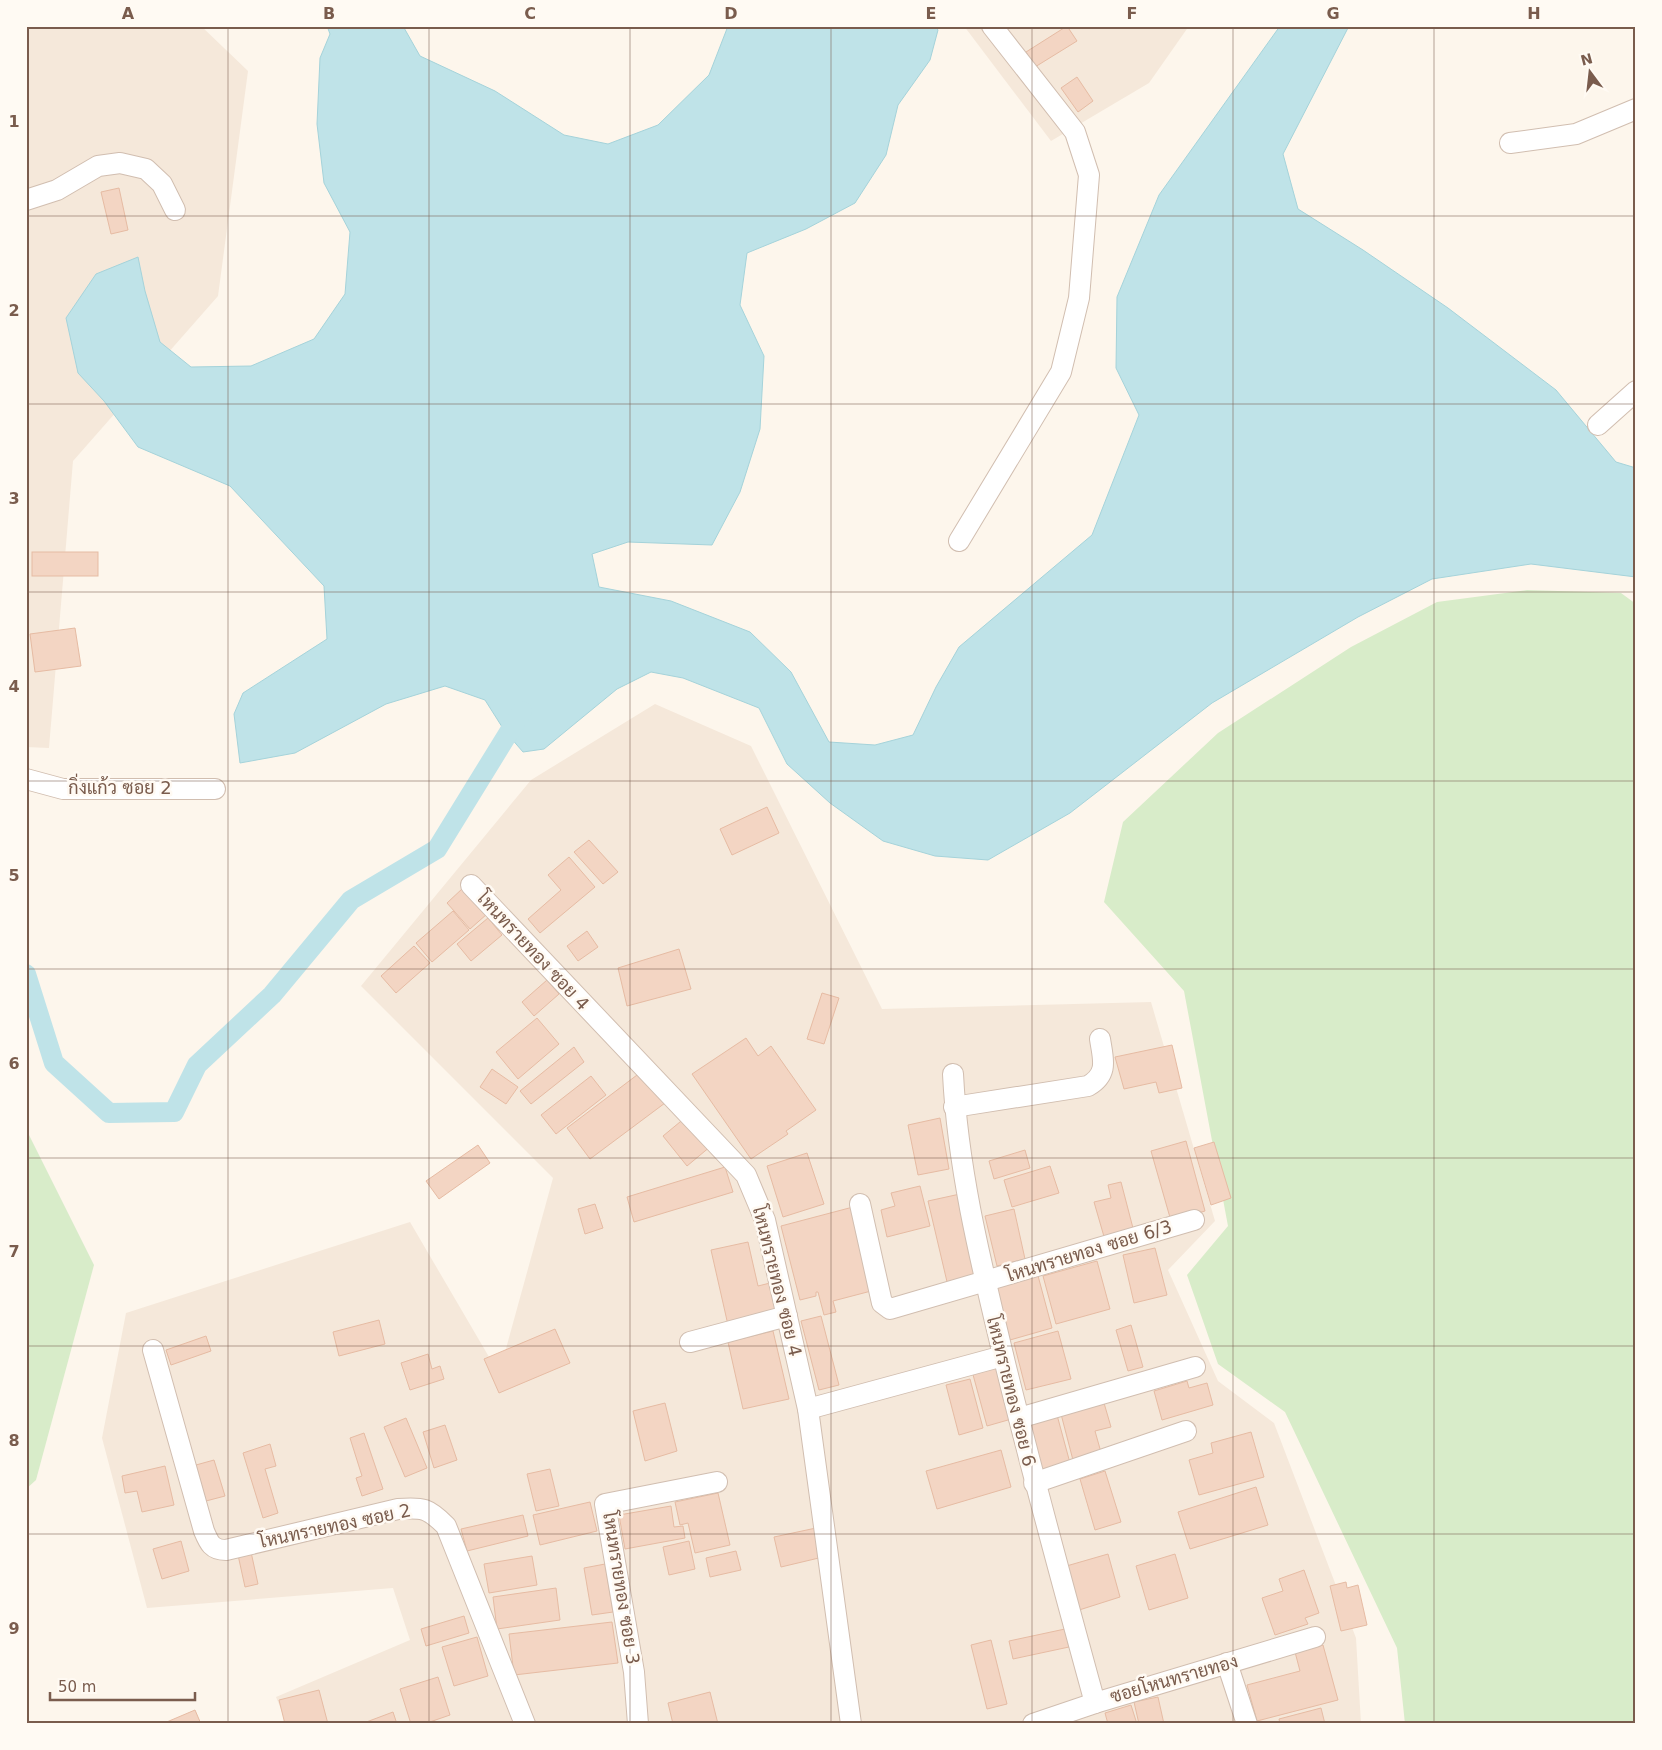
<svg xmlns="http://www.w3.org/2000/svg" width="1662" height="1750" viewBox="0 0 1662 1750" font-family="'DejaVu Sans',Sarabun,sans-serif">
<style>
.residential{fill:#f5e8da}
.green{fill:#d8ecc9}
.water{fill:#bfe3e8;stroke:#a5d3da}
.lines{fill:none;stroke-linecap:round;stroke-linejoin:round}
.canal{stroke:#bfe3e8;stroke-width:20}
.building{fill:#f3d5c3;stroke:#e6bba3}
.minor-casing{stroke:#d1beb0;stroke-width:22}
.minor{stroke:#fff;stroke-width:20}
.grid{fill:none;stroke:#7a5c4d;stroke-width:1;stroke-opacity:0.55}
.labels{text-anchor:middle;stroke-width:5;stroke-linejoin:round;paint-order:stroke}
.street-label{font-size:18px;fill:#7a5c4d;stroke:#fffaf3}
.neatline{fill:none;stroke:#7a5c4d;stroke-width:2}
.grid-label{font-size:16px;text-anchor:middle;font-weight:bold;fill:#7a5c4d}
</style>
<rect width="100%" height="100%" fill="#fdf6ec"/>
<g class="residential">
<polygon points="26,26 201,26 248,71 218,296 73,461 49,748 26,747"/>
<polygon points="964,26 1189,26 1149,83 1051,141"/>
<polygon points="655,704 751,746 882,1009 1151,1002 1215,1221 1168,1270 1218,1381 1274,1423 1356,1638 1361,1724 287,1724 276,1697 410,1640 393,1588 147,1608 102,1438 126,1313 410,1222 499,1374 553,1178 361,986 531,780"/>
</g>
<g class="green">
<polygon points="1527,590 1621,593 1636,604 1636,1724 1405,1724 1397,1648 1285,1412 1218,1364 1187,1275 1228,1226 1184,991 1104,902 1123,822 1218,733 1351,647 1437,602"/>
<polygon points="26,1129 94,1265 36,1480 26,1489"/>
</g>
<polygon class="water" points="327,26 403,26 420,56 495,91 564,135 608,144 658,125 709,75 728,26 935,26 938,30 930,60 898,105 886,155 855,203 806,229 747,253 740,305 764,356 760,429 740,492 712,545 628,542 592,554 599,587 671,601 750,632 791,672 829,742 875,745 913,735 936,687 959,647 1092,535 1139,415 1116,368 1117,297 1159,195 1280,26 1349,26 1283,154 1298,209 1363,250 1448,308 1556,390 1616,462 1636,468 1636,577 1531,564 1432,579 1358,617 1212,703 1070,813 988,860 935,856 883,841 830,803 787,764 759,708 683,678 651,672 617,689 544,749 523,752 504,730 485,700 445,686 386,704 295,753 240,763 234,714 243,693 327,639 324,586 230,486 138,447 104,401 78,373 66,318 96,274 138,257 145,291 160,342 191,367 251,366 314,339 345,294 350,232 324,183 317,124 320,58 330,34"/>
<g class="lines">
<polyline class="canal" points="26,974 54,1063 109,1113 174,1112 197,1065 272,995 351,900 437,849 522,711"/>
</g>
<g class="building">
<polygon points="1067,26 1077,41 1035,67 1026,52"/>
<polygon points="1077,77 1093,101 1078,112 1061,88"/>
<polygon points="119,188 128,230 111,234 101,192"/>
<rect x="32" y="552" width="66" height="24"/>
<polygon points="75,628 81,666 35,672 30,634"/>
<polygon points="767,807 779,833 732,855 720,829"/>
<polygon points="589,840 618,872 603,884 574,852"/>
<polygon points="569,857 595,887 540,933 528,919 561,890 548,875"/>
<polygon points="463,888 487,914 470,929 447,903"/>
<polygon points="453,911 469,930 432,962 416,943"/>
<polygon points="488,918 502,935 471,961 457,944"/>
<polygon points="587,931 598,947 578,961 567,946"/>
<polygon points="414,946 430,963 396,993 381,976"/>
<polygon points="679,949 691,989 627,1006 618,968"/>
<polygon points="547,980 559,994 534,1016 522,1002"/>
<polygon points="822,993 839,998 824,1044 807,1039"/>
<polygon points="537,1018 559,1044 518,1079 496,1052"/>
<polygon points="746,1038 758,1056 771,1046 816,1110 786,1131 788,1134 751,1159 692,1074"/>
<polygon points="1172,1045 1182,1088 1159,1093 1156,1082 1124,1089 1115,1057"/>
<polygon points="574,1047 584,1062 531,1104 520,1091"/>
<polygon points="492,1069 518,1087 506,1104 480,1087"/>
<polygon points="641,1072 665,1103 590,1159 567,1128"/>
<polygon points="591,1076 606,1095 556,1134 541,1115"/>
<polygon points="686,1117 711,1146 687,1166 663,1136"/>
<polygon points="940,1118 949,1169 918,1175 908,1125"/>
<polygon points="1186,1141 1205,1211 1171,1221 1151,1151"/>
<polygon points="1214,1142 1231,1198 1211,1205 1194,1148"/>
<polygon points="478,1145 490,1163 439,1199 426,1181"/>
<polygon points="1025,1150 1030,1168 994,1179 989,1161"/>
<polygon points="807,1153 824,1204 783,1217 767,1166"/>
<polygon points="1050,1166 1059,1193 1012,1207 1004,1180"/>
<polygon points="725,1167 733,1192 634,1222 627,1197"/>
<polygon points="1121,1182 1134,1232 1105,1240 1094,1202 1111,1198 1108,1185"/>
<polygon points="920,1186 930,1226 887,1237 881,1210 895,1206 891,1193"/>
<polygon points="960,1194 980,1279 948,1286 928,1201"/>
<polygon points="595,1204 603,1228 585,1234 578,1209"/>
<polygon points="853,1207 875,1290 833,1301 836,1312 824,1315 818,1292 816,1292 816,1296 800,1300 781,1226"/>
<polygon points="1014,1209 1025,1259 997,1266 985,1216"/>
<polygon points="748,1242 758,1286 774,1282 781,1313 728,1325 711,1250"/>
<polygon points="1155,1248 1167,1295 1134,1303 1123,1255"/>
<polygon points="1097,1261 1110,1309 1056,1324 1043,1276"/>
<polygon points="1037,1272 1052,1328 1010,1340 995,1283"/>
<polygon points="821,1316 839,1385 819,1390 801,1321"/>
<polygon points="379,1320 385,1344 339,1356 333,1332"/>
<polygon points="1131,1325 1143,1367 1128,1371 1116,1330"/>
<polygon points="555,1329 570,1363 499,1393 484,1359"/>
<polygon points="773,1331 789,1399 743,1409 728,1342"/>
<polygon points="1058,1331 1071,1379 1026,1390 1014,1343"/>
<polygon points="206,1336 211,1351 171,1365 166,1350"/>
<polygon points="428,1354 432,1369 440,1366 444,1379 410,1390 401,1363"/>
<polygon points="1000,1363 1015,1418 987,1426 972,1371"/>
<polygon points="970,1379 983,1428 959,1435 946,1385"/>
<polygon points="1187,1381 1189,1388 1207,1383 1213,1405 1162,1420 1154,1391"/>
<polygon points="665,1403 677,1451 645,1461 633,1411"/>
<polygon points="1104,1403 1111,1427 1095,1431 1102,1456 1074,1464 1061,1414"/>
<polygon points="1057,1415 1070,1463 1041,1471 1028,1422"/>
<polygon points="406,1418 427,1468 405,1477 384,1427"/>
<polygon points="445,1425 457,1460 434,1468 423,1432"/>
<polygon points="1251,1432 1264,1477 1199,1495 1189,1460 1213,1453 1211,1443"/>
<polygon points="364,1433 383,1489 362,1496 356,1478 362,1476 350,1438"/>
<polygon points="270,1444 276,1466 265,1469 278,1513 263,1518 243,1453"/>
<polygon points="1001,1450 1011,1487 937,1509 926,1471"/>
<polygon points="214,1460 225,1496 206,1501 196,1465"/>
<polygon points="165,1466 174,1505 142,1512 137,1491 125,1493 122,1476"/>
<polygon points="550,1469 559,1506 536,1511 527,1474"/>
<polygon points="1105,1471 1121,1522 1095,1530 1080,1479"/>
<polygon points="1256,1487 1268,1525 1190,1549 1178,1512"/>
<polygon points="718,1493 730,1545 695,1553 688,1523 680,1525 675,1502"/>
<polygon points="590,1502 597,1531 540,1545 533,1515"/>
<polygon points="671,1506 674,1527 683,1526 685,1538 625,1549 619,1515"/>
<polygon points="523,1515 528,1536 467,1551 461,1529"/>
<polygon points="816,1528 823,1557 781,1567 774,1537"/>
<polygon points="181,1541 189,1571 162,1579 153,1549"/>
<polygon points="689,1541 695,1569 669,1575 663,1547"/>
<polygon points="736,1551 741,1570 710,1577 706,1558"/>
<polygon points="251,1552 258,1584 245,1587 238,1555"/>
<polygon points="1108,1554 1120,1597 1076,1611 1063,1567"/>
<polygon points="1175,1554 1188,1598 1149,1610 1136,1566"/>
<polygon points="532,1556 537,1585 489,1593 484,1564"/>
<polygon points="605,1564 613,1612 592,1615 584,1568"/>
<polygon points="1304,1570 1319,1613 1305,1618 1308,1624 1275,1635 1262,1598 1283,1591 1279,1579"/>
<polygon points="1346,1582 1347,1588 1358,1585 1367,1625 1341,1631 1330,1586"/>
<polygon points="556,1588 560,1620 497,1629 493,1597"/>
<polygon points="464,1616 469,1633 426,1646 421,1629"/>
<polygon points="612,1622 618,1663 514,1675 509,1634"/>
<polygon points="1065,1629 1069,1647 1013,1659 1009,1641"/>
<polygon points="477,1637 488,1676 454,1686 442,1647"/>
<polygon points="991,1640 1007,1704 987,1709 971,1645"/>
<polygon points="1323,1645 1338,1700 1257,1721 1247,1685 1300,1671 1295,1652"/>
<polygon points="438,1677 450,1715 424,1724 411,1724 400,1689"/>
<polygon points="319,1690 328,1724 285,1724 279,1700"/>
<polygon points="710,1692 718,1724 673,1724 668,1703"/>
<polygon points="1158,1697 1164,1724 1139,1724 1134,1702"/>
<polygon points="1131,1705 1137,1724 1108,1724 1105,1713"/>
<polygon points="1321,1708 1325,1724 1280,1724 1279,1719"/>
<polygon points="195,1710 201,1724 162,1724"/>
<polygon points="393,1712 397,1724 361,1724"/>
</g>
<g class="lines">
<g class="minor-casing">
<g id="minor">
<polyline points="1510,143 1576,134 1636,109"/>
<polyline points="26,200 57,190 98,166 120,163 146,169 162,184 175,210"/>
<polyline points="1598,425 1636,391"/>
<polyline points="959,541 1061,372 1079,298 1089,175 1075,132 992,26"/>
<polyline points="26,779 63,789 215,789"/>
<polyline points="471,885 746,1175 765,1220 808,1409 851,1724"/>
<path d="M953,1074c5,99 29,193 52,289 28,114 59,227 90,340"/>
<path d="M954,1107l134,-21c21,-12 15,-27 12,-47"/>
<polyline points="860,1204 882,1303 890,1309 1194,1220"/>
<polyline points="690,1342 787,1316"/>
<path d="M153,1350l51,181c5,12 8,19 22,19l172,-41c25,-2 30,-1 48,17l79,198"/>
<polyline points="808,1409 1003,1356"/>
<polyline points="1019,1418 1195,1367"/>
<polyline points="1034,1483 1186,1431"/>
<polyline points="1227,1663 1247,1724"/>
<polyline points="638,1724 634,1672 605,1504 717,1482"/>
<polyline points="1033,1724 1095,1703 1315,1637"/>
</g>
</g>
<use href="#minor" class="minor"/>
</g>
<path class="grid" d="M228,26v1698M429,26v1698M630,26v1698M831,26v1698M1032,26v1698M1233,26v1698M1434,26v1698M26,216h1610M26,404h1610M26,592h1610M26,781h1610M26,969h1610M26,1158h1610M26,1346h1610M26,1534h1610"/>
<g class="labels">
<g class="street-label">
<text x="120" y="794">กิ่งแก้ว ซอย 2</text>
<text transform="translate(533 951) rotate(47)" y="6">โหนทรายทอง ซอย 4</text>
<text transform="translate(1089 1251) rotate(-17)" y="6">โหนทรายทอง ซอย 6/3</text>
<text transform="translate(777 1281) rotate(76)" y="6">โหนทรายทอง ซอย 4</text>
<text transform="translate(1011 1391) rotate(76)" y="6">โหนทรายทอง ซอย 6</text>
<text transform="translate(335 1526) rotate(-12)" y="6">โหนทรายทอง ซอย 2</text>
<text transform="translate(621 1588) rotate(81)" y="6">โหนทรายทอง ซอย 3</text>
<text transform="translate(1174 1679) rotate(-16)" y="6">ซอยโหนทรายทอง</text>
</g>
</g>
<rect width="1662" height="1750" fill="none" stroke="#fffaf3" stroke-width="55"/>
<g transform="translate(1590 72) rotate(345)" stroke="#fffaf3" stroke-width="4" paint-order="stroke">
<path d="M0-4L9 19L0 12L-9 19Z" fill="#7a5c4d"/>
<text y="-8" font-size="14" font-weight="bold" text-anchor="middle" fill="#7a5c4d">N</text>
</g>
<path d="M50 1692v8h145v-8" fill="none" stroke="#7a5c4d" stroke-width="2.5"/>
<text x="58" y="1692" font-size="15" fill="#7a5c4d" stroke="#fffaf3" stroke-width="4" paint-order="stroke">50 m</text>
<rect x="28" y="28" width="1606" height="1694" class="neatline"/>
<g class="grid-label">
<text x="128" y="19">A</text>
<text x="329" y="19">B</text>
<text x="530" y="19">C</text>
<text x="731" y="19">D</text>
<text x="931" y="19">E</text>
<text x="1132" y="19">F</text>
<text x="1333" y="19">G</text>
<text x="1534" y="19">H</text>
<text x="14" y="127">1</text>
<text x="14" y="316">2</text>
<text x="14" y="504">3</text>
<text x="14" y="692">4</text>
<text x="14" y="881">5</text>
<text x="14" y="1069">6</text>
<text x="14" y="1257">7</text>
<text x="14" y="1446">8</text>
<text x="14" y="1634">9</text>
</g>
</svg>
